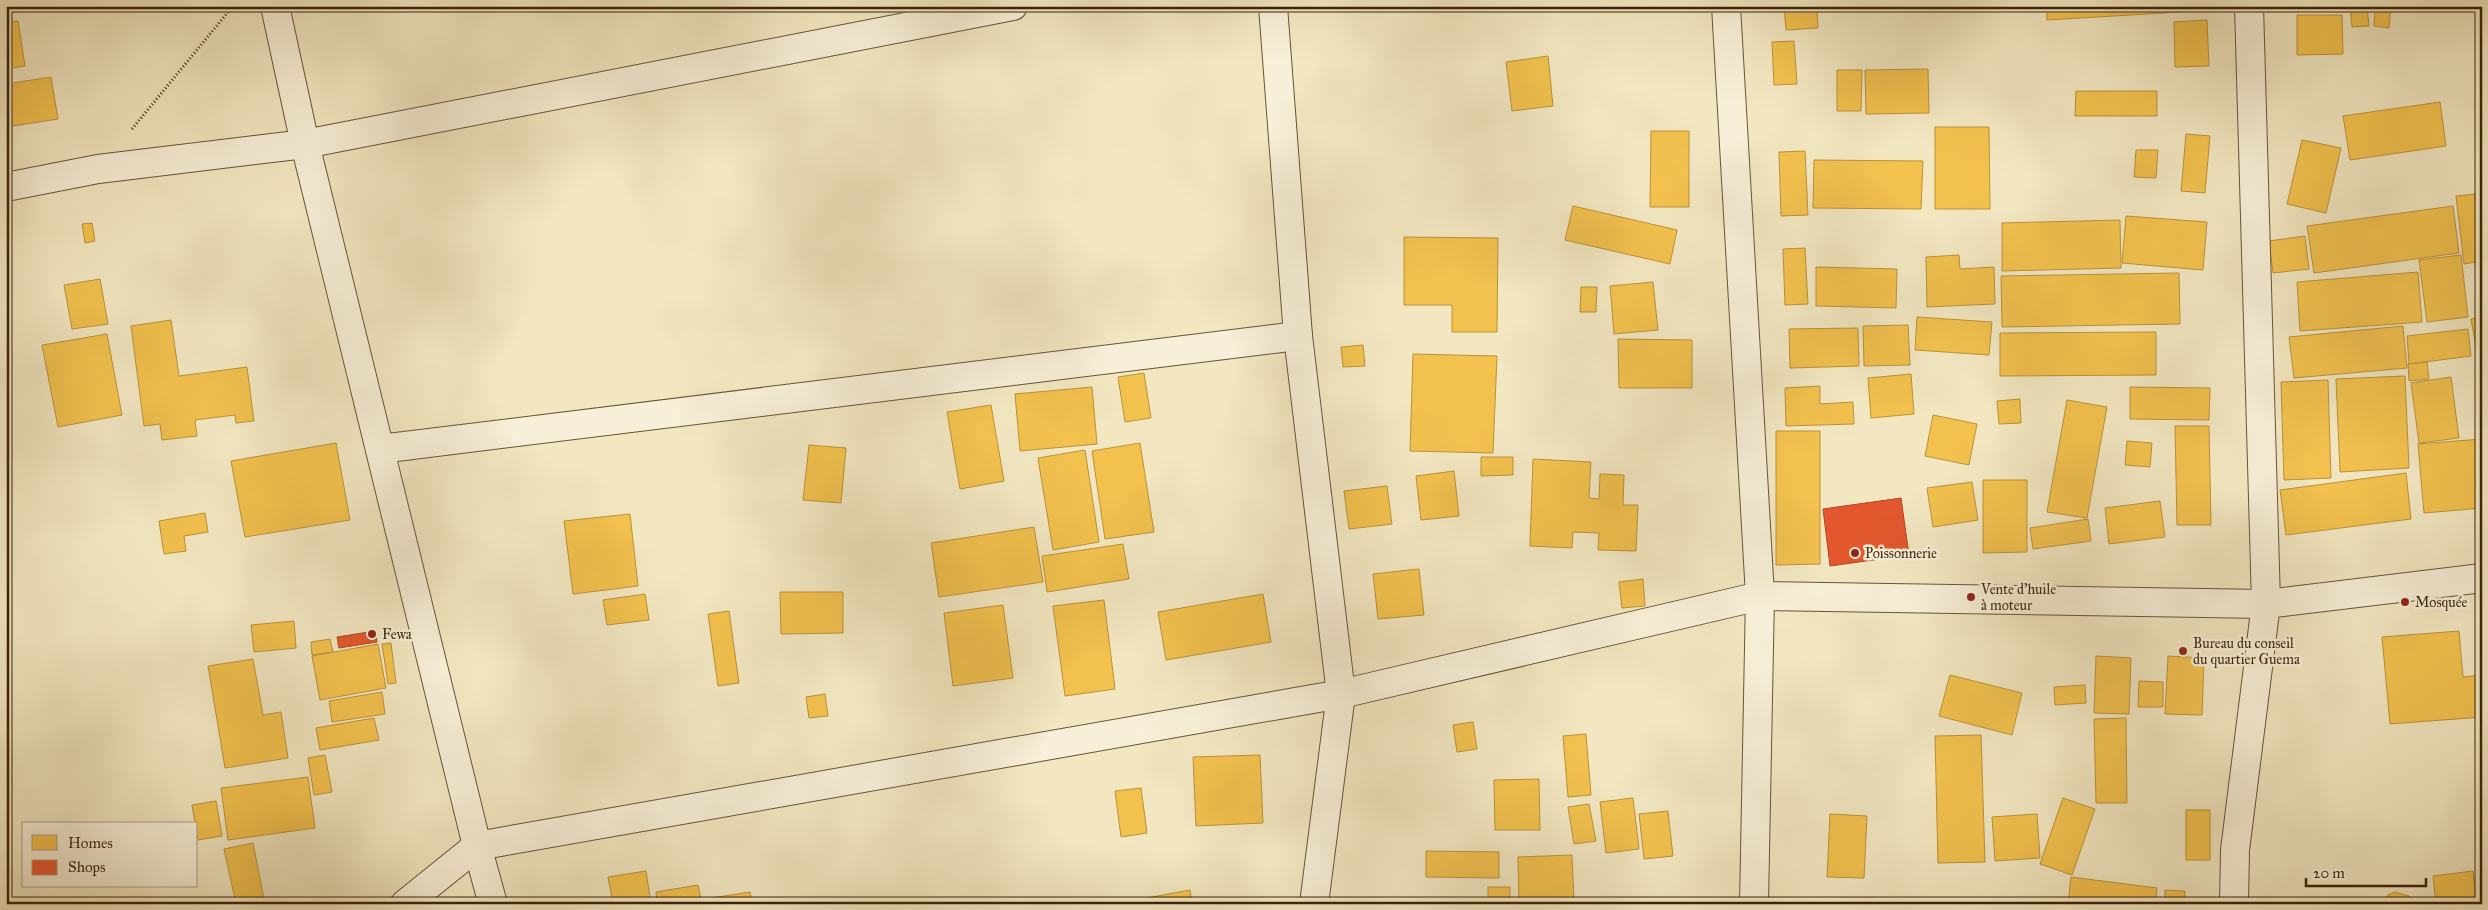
<svg xmlns="http://www.w3.org/2000/svg" width="2488" height="910" viewBox="0 0 2488 910" font-family="'IM FELL Great Primer',serif">
<style>
.homes{fill:#f2c14e;stroke:#ba9239}
.shops{fill:#e4572e;stroke:#b14723}
.lines{fill:none;stroke-linecap:round;stroke-linejoin:round}
.minor-casing{stroke:#675437;stroke-width:30}
.path{stroke:#392309;stroke-width:3;stroke-dasharray:1 2.5;stroke-linecap:butt}
.minor{stroke:#f7efd7;stroke-width:28}
.poi-dot{fill:#8f2418;stroke:#f7efd7;stroke-width:2}
.labels{text-anchor:middle;stroke-width:5;stroke-linejoin:round;paint-order:stroke}
.poi-label{font-size:14px;fill:#392309;stroke:#f7efd7;text-anchor:start}
</style>
<rect width="100%" height="100%" fill="#f2e7c1"/>
<filter id="stains"><feTurbulence type="fractalNoise" baseFrequency=".004" numOctaves="4"/><feColorMatrix values="0 0 0 0 .2 0 0 0 0 .09 0 0 0 0 .02 0 0 0 .5 -.17"/></filter>
<radialGradient id="worn" r=".72"><stop offset=".6" stop-color="#630" stop-opacity="0"/><stop offset="1" stop-color="#630" stop-opacity=".3"/></radialGradient>
<g class="homes">
<polygon points="1784,6 1817,6 1818,28 1786,30"/>
<polygon points="2046,6 2180,6 2181,12 2047,20"/>
<polygon points="2350,6 2367,6 2369,26 2352,27"/>
<polygon points="2375,6 2391,6 2389,28 2374,26"/>
<polygon points="2297,15 2342,15 2343,54 2297,55"/>
<polygon points="2207,20 2209,66 2175,67 2174,22"/>
<polygon points="18,21 25,66 6,69 6,22"/>
<polygon points="1794,41 1797,84 1774,85 1772,42"/>
<polygon points="1548,56 1553,106 1512,111 1506,62"/>
<polygon points="1928,69 1929,113 1866,114 1865,70"/>
<polygon points="1837,70 1862,70 1861,111 1837,111"/>
<polygon points="51,77 58,119 13,126 6,84"/>
<polygon points="2076,91 2157,91 2157,116 2075,116"/>
<polygon points="2440,102 2446,146 2350,160 2343,116"/>
<polygon points="1935,127 1989,127 1990,209 1935,209"/>
<polygon points="1651,131 1689,131 1689,207 1650,207"/>
<polygon points="2186,134 2210,136 2205,193 2181,191"/>
<polygon points="2302,140 2341,148 2326,213 2287,204"/>
<polygon points="2136,150 2158,150 2156,178 2134,177"/>
<polygon points="1805,151 1808,215 1781,216 1779,152"/>
<polygon points="1814,160 1923,161 1921,209 1813,208"/>
<polygon points="2476,194 2482,261 2464,264 2456,196"/>
<polygon points="1573,206 1677,230 1670,264 1565,240"/>
<polygon points="2453,206 2459,253 2314,273 2307,226"/>
<polygon points="2126,216 2207,222 2203,270 2122,263"/>
<polygon points="2120,220 2121,268 2002,271 2002,223"/>
<polygon points="92,223 95,241 85,243 82,224"/>
<polygon points="2305,236 2309,269 2273,273 2269,241"/>
<polygon points="1404,237 1498,238 1497,332 1452,332 1452,305 1404,305"/>
<polygon points="1805,248 1808,304 1785,305 1783,249"/>
<polygon points="1959,255 1960,269 1994,267 1995,304 1927,307 1926,257"/>
<polygon points="2461,255 2468,317 2427,322 2419,260"/>
<polygon points="1816,267 1897,269 1896,308 1816,306"/>
<polygon points="2418,272 2422,322 2300,331 2297,282"/>
<polygon points="2179,273 2180,324 2002,327 2001,276"/>
<polygon points="100,279 108,324 72,329 64,285"/>
<polygon points="1653,282 1658,330 1614,334 1610,286"/>
<polygon points="1581,287 1597,287 1596,312 1580,312"/>
<polygon points="1917,317 1992,322 1989,355 1915,350"/>
<polygon points="2482,317 2482,352 2477,353 2471,319"/>
<polygon points="171,320 179,376 247,367 254,421 236,423 235,415 195,420 197,436 162,440 160,424 144,426 131,326"/>
<polygon points="1908,325 1910,365 1864,366 1863,326"/>
<polygon points="2403,326 2407,368 2294,378 2289,337"/>
<polygon points="1858,328 1859,366 1790,368 1789,329"/>
<polygon points="2468,329 2471,356 2409,364 2407,336"/>
<polygon points="2156,332 2156,375 2000,376 2000,333"/>
<polygon points="107,334 122,415 58,427 42,345"/>
<polygon points="1618,339 1692,340 1692,388 1619,388"/>
<polygon points="1363,345 1365,366 1343,367 1341,347"/>
<polygon points="1413,354 1497,356 1493,453 1410,451"/>
<polygon points="2427,362 2429,379 2409,381 2408,364"/>
<polygon points="1144,373 1151,418 1125,422 1118,377"/>
<polygon points="1911,374 1914,414 1871,418 1868,378"/>
<polygon points="2405,376 2409,468 2340,472 2336,379"/>
<polygon points="2451,377 2459,438 2419,443 2411,383"/>
<polygon points="2328,380 2331,478 2284,480 2281,382"/>
<polygon points="1820,386 1820,404 1853,402 1854,424 1786,426 1785,388"/>
<polygon points="1092,387 1097,444 1020,451 1015,394"/>
<polygon points="2130,387 2210,388 2209,420 2130,419"/>
<polygon points="2020,399 2021,423 1999,424 1997,401"/>
<polygon points="2067,400 2107,407 2087,518 2047,512"/>
<polygon points="991,405 1004,481 960,489 947,412"/>
<polygon points="1933,415 1977,424 1969,465 1925,456"/>
<polygon points="2175,426 2209,426 2211,525 2177,525"/>
<polygon points="1776,431 1820,431 1820,564 1776,565"/>
<polygon points="2482,439 2482,508 2424,513 2418,444"/>
<polygon points="2127,441 2152,443 2150,467 2125,465"/>
<polygon points="336,443 350,520 245,537 231,461"/>
<polygon points="1140,443 1154,532 1105,539 1092,451"/>
<polygon points="809,445 846,448 841,503 803,500"/>
<polygon points="1085,450 1099,542 1053,550 1038,458"/>
<polygon points="1481,457 1513,457 1513,475 1481,476"/>
<polygon points="1533,459 1591,462 1589,498 1599,499 1600,474 1624,475 1623,505 1638,505 1636,551 1598,550 1599,533 1573,532 1572,548 1530,546"/>
<polygon points="1454,471 1459,516 1421,520 1416,476"/>
<polygon points="2406,473 2411,519 2286,535 2280,490"/>
<polygon points="1983,480 2027,480 2027,552 1983,553"/>
<polygon points="1972,482 1978,520 1933,527 1927,488"/>
<polygon points="1387,486 1392,524 1349,529 1344,491"/>
<polygon points="2160,501 2165,537 2109,544 2105,508"/>
<polygon points="205,513 208,532 184,536 186,551 164,554 159,521"/>
<polygon points="630,514 638,586 573,594 564,521"/>
<polygon points="2088,519 2091,541 2033,549 2030,528"/>
<polygon points="1034,527 1043,582 939,597 931,543"/>
<polygon points="1123,544 1129,579 1047,592 1042,556"/>
<polygon points="1419,569 1424,615 1378,619 1373,574"/>
<polygon points="1643,579 1645,606 1622,608 1619,582"/>
<polygon points="780,592 843,592 843,633 781,634"/>
<polygon points="645,594 649,620 607,625 603,600"/>
<polygon points="1263,594 1271,642 1166,660 1158,612"/>
<polygon points="1104,600 1115,689 1065,696 1053,606"/>
<polygon points="1003,605 1013,678 953,686 944,613"/>
<polygon points="729,611 739,683 718,686 708,614"/>
<polygon points="294,621 296,648 254,652 251,625"/>
<polygon points="2459,631 2463,677 2482,675 2482,717 2390,724 2382,637"/>
<polygon points="330,639 333,652 312,655 311,642"/>
<polygon points="391,643 396,683 388,684 382,644"/>
<polygon points="378,644 386,688 320,700 312,656"/>
<polygon points="2096,656 2131,658 2129,714 2094,713"/>
<polygon points="2168,656 2204,658 2202,715 2165,714"/>
<polygon points="253,659 263,715 281,712 288,758 225,768 208,666"/>
<polygon points="1950,675 2022,693 2012,735 1939,716"/>
<polygon points="2139,681 2163,682 2163,707 2138,707"/>
<polygon points="2085,685 2086,703 2055,705 2054,687"/>
<polygon points="382,692 385,714 332,722 329,701"/>
<polygon points="825,694 828,716 809,718 806,697"/>
<polygon points="374,718 379,740 320,750 316,728"/>
<polygon points="2126,718 2127,803 2096,803 2094,719"/>
<polygon points="1473,722 1477,749 1457,752 1453,725"/>
<polygon points="1586,734 1591,795 1568,797 1563,736"/>
<polygon points="1981,735 1985,862 1938,863 1935,736"/>
<polygon points="325,755 332,792 314,795 308,758"/>
<polygon points="1260,755 1263,823 1196,826 1193,757"/>
<polygon points="308,777 315,828 228,840 221,788"/>
<polygon points="1539,779 1540,830 1495,830 1494,780"/>
<polygon points="1141,788 1147,833 1121,837 1115,791"/>
<polygon points="1633,798 1639,849 1606,853 1600,802"/>
<polygon points="2063,798 2095,809 2072,875 2040,864"/>
<polygon points="216,801 222,836 198,840 192,805"/>
<polygon points="1589,804 1596,841 1574,844 1568,807"/>
<rect x="2186" y="810" width="24" height="50"/>
<polygon points="1668,811 1673,856 1644,859 1639,814"/>
<polygon points="1830,814 1867,816 1864,878 1827,877"/>
<polygon points="2037,814 2040,858 1995,861 1992,817"/>
<polygon points="253,843 265,904 236,904 224,849"/>
<polygon points="1426,851 1499,852 1499,878 1426,877"/>
<polygon points="1572,855 1574,904 1519,904 1518,857"/>
<polygon points="646,871 651,904 613,904 608,877"/>
<polygon points="2473,871 2476,904 2436,904 2433,876"/>
<polygon points="2071,877 2157,888 2155,904 2068,904"/>
<polygon points="698,885 702,904 657,904 656,892"/>
<rect x="1488" y="887" width="22" height="17"/>
<polygon points="1190,890 1192,904 1126,904 1125,902"/>
<polygon points="2165,890 2185,891 2185,904 2165,904"/>
<polygon points="750,892 752,904 712,904 711,898"/>
<polygon points="2395,892 2409,896 2414,904 2380,904 2388,895"/>
<rect x="1836" y="898" width="39" height="6"/>
<polygon points="1385,900 1386,904 1346,904 1346,902"/>
</g>
<g class="shops">
<polygon points="1901,498 1909,555 1830,566 1823,509"/>
<polygon points="375,631 377,642 339,648 337,637"/>
</g>
<g class="lines">
<g class="minor-casing">
<g id="minor">
<polyline points="275,6 305,144 477,846 1341,694 1760,596 2266,604 2482,578"/>
<polyline points="1273,6 1298,336 1341,694 1314,904"/>
<polyline points="1726,6 1760,596 1754,904"/>
<polyline points="6,187 98,169 305,144 1013,6"/>
<polyline points="380,449 1298,336"/>
<polyline points="405,904 477,846 493,904"/>
<polyline points="2234,904 2235,850 2266,604 2249,6"/>
</g>
</g>
<polyline class="path" points="132,129 233,6"/>
<use href="#minor" class="minor"/>
</g>
<g class="poi-dot">
<circle cx="1855" cy="553" r="5"/>
<circle cx="1971" cy="597" r="5"/>
<circle cx="2405" cy="602" r="5"/>
<circle cx="372" cy="634" r="5"/>
<circle cx="2183" cy="651" r="5"/>
</g>
<g class="labels">
<g class="poi-label">
<text x="1865" y="558">Poissonnerie</text>
<text x="1981" y="594">Vente d'huile<tspan x="1981" dy="16">à moteur</tspan></text>
<text x="2415" y="607">Mosquée</text>
<text x="382" y="639">Fewa</text>
<text x="2193" y="648">Bureau du conseil<tspan x="2193" dy="16">du quartier Guema</tspan></text>
</g>
</g>
<rect width="2488" height="910" fill="none" stroke="#f2e7c1" stroke-width="25"/>
<rect x="8" y="8" width="2473" height="895" fill="none" stroke="#392309" stroke-width="2.5"/>
<rect x="12" y="12" width="2463" height="885" fill="none" stroke="#392309"/>
<rect x="22" y="822" width="175" height="65" fill="#f7efd7" stroke="#ab9d85"/>
<rect x="32" y="835" width="25" height="15" fill="#f2c14e" stroke="#ab9d85"/>
<text x="68" y="848" font-size="15" fill="#392309">Homes</text>
<rect x="32" y="860" width="25" height="15" fill="#e4572e" stroke="#ab9d85"/>
<text x="68" y="872" font-size="15" fill="#392309">Shops</text>
<path d="M2306 878v8h120v-8" fill="none" stroke="#392309" stroke-width="2.5"/>
<text x="2313" y="878" font-size="15" fill="#392309" stroke="#f7efd7" stroke-width="4" paint-order="stroke">20 m</text>
<rect width="100%" height="100%" filter="url(#stains)"/>
<rect width="100%" height="100%" fill="url(#worn)"/>
</svg>
